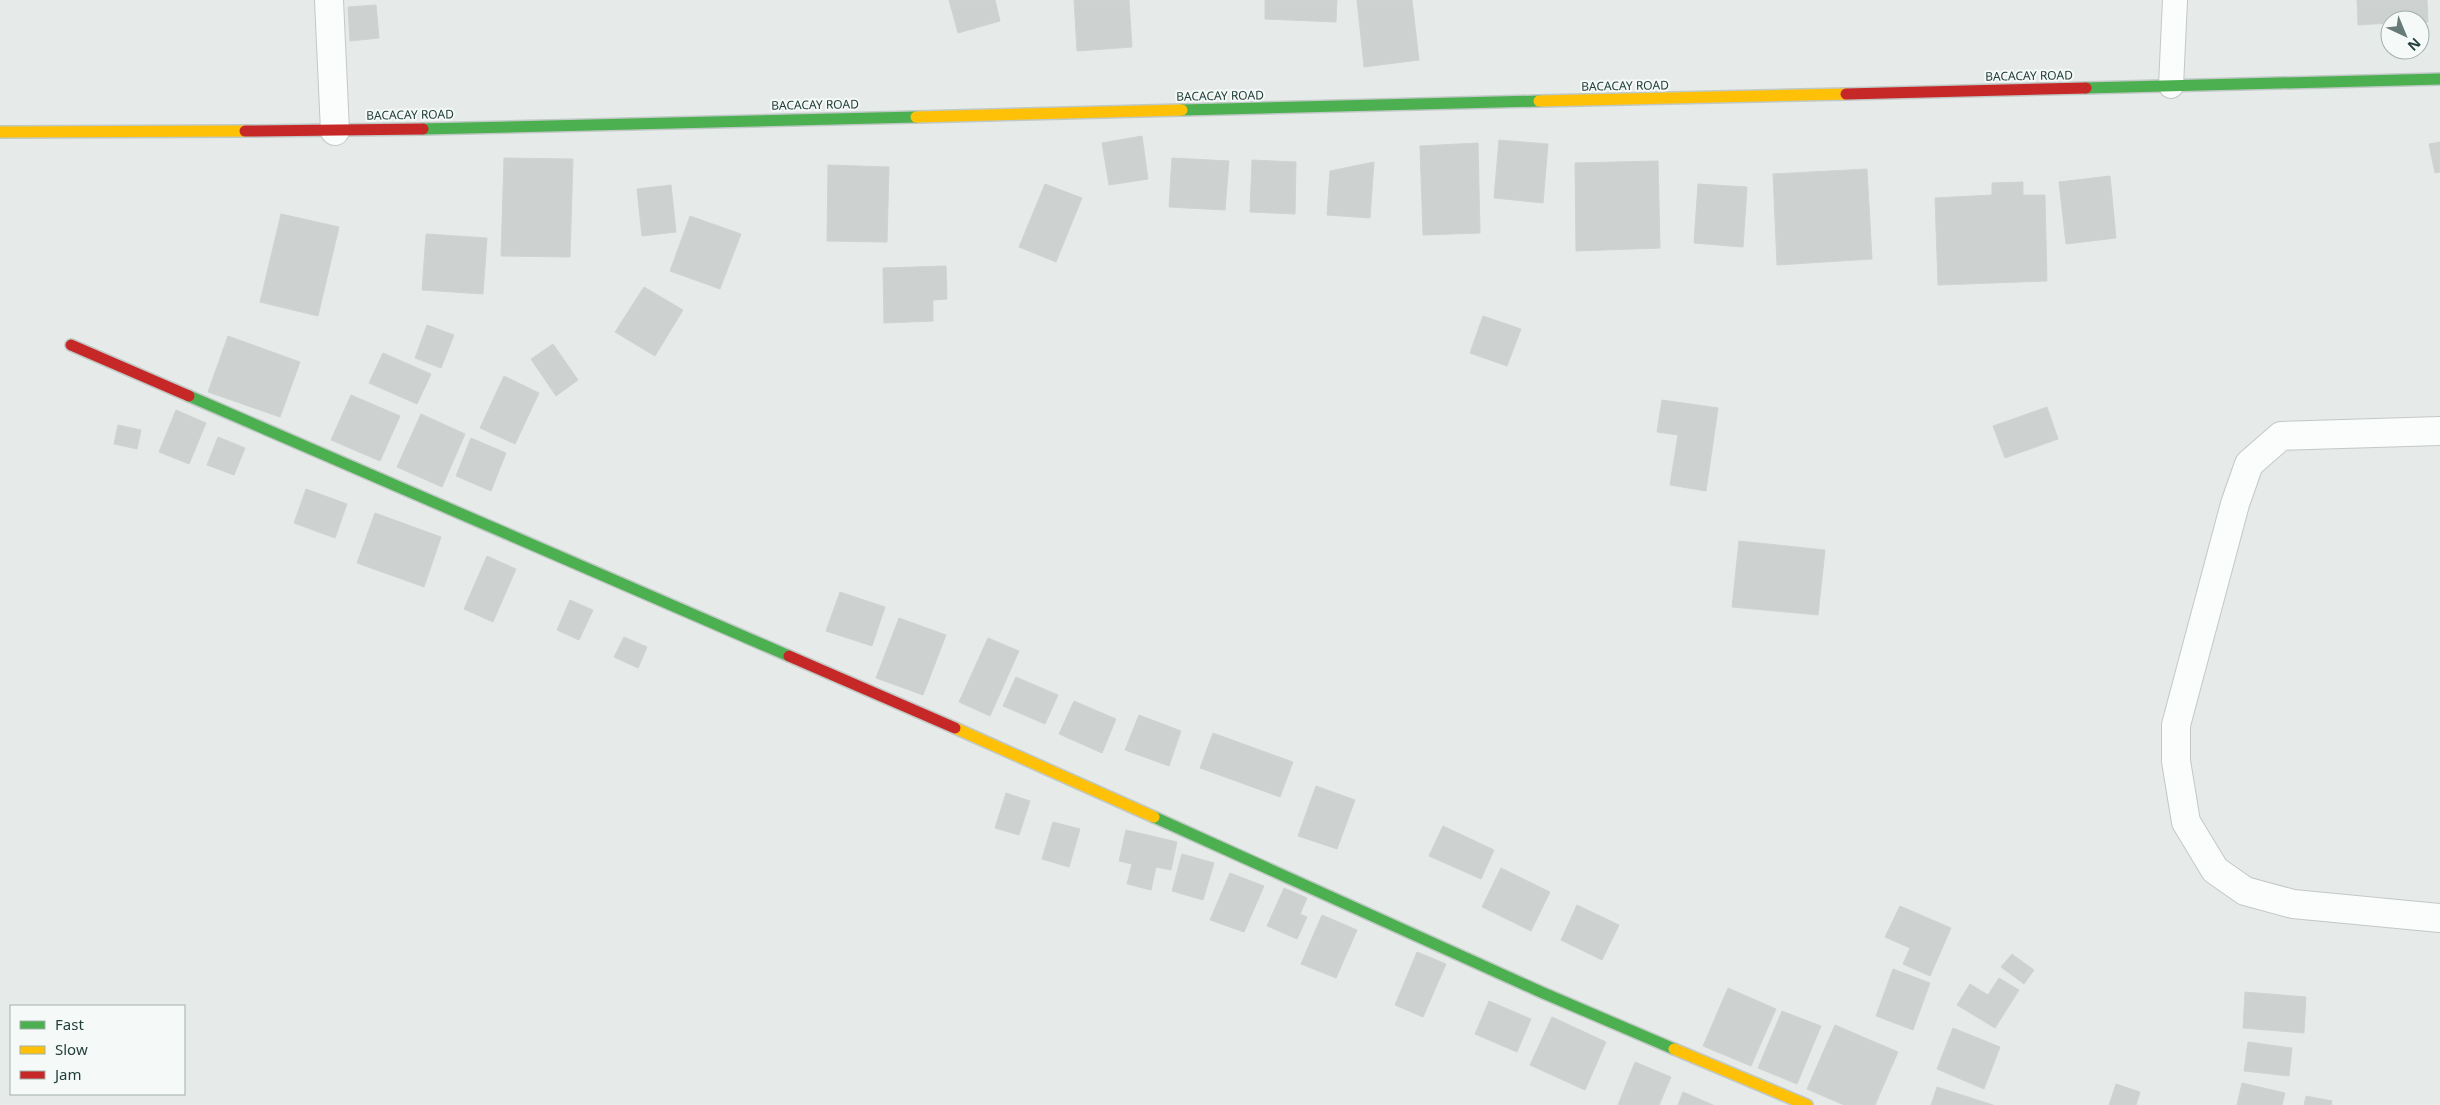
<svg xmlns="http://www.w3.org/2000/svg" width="2440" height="1105" viewBox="0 0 2440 1105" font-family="'Noto Sans',sans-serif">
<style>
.building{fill:#cdd2d1;stroke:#cfd4d2}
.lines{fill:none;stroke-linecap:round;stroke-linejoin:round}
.lane-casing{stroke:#c3c8c6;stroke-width:26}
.street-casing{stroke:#c3c8c6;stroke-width:30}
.fast-casing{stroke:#c1c9c7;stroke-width:14}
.slow-casing{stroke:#c1c9c7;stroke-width:14}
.jam-casing{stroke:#c1c9c7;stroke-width:14}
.lane{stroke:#fbfcfc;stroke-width:24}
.street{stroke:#fbfcfc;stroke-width:28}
.fast{stroke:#4caf50;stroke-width:11}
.slow{stroke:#ffc107;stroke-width:11}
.jam{stroke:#c62828;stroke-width:11}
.labels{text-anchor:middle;stroke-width:4;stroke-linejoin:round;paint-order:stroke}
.street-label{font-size:12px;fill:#233f3b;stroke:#f5faf8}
</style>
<rect width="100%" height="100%" fill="#e6ebe9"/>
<g class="building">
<polygon points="949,0 995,0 1000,21 958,33"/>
<polygon points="1074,0 1129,0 1132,47 1077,51"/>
<polygon points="1265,0 1337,0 1336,22 1265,19"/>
<polygon points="1357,0 1412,0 1419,60 1364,67"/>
<polygon points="2357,0 2427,0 2428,22 2390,20 2390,23 2358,25"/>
<polygon points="376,5 379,38 350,41 348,7"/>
<polygon points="1142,136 1148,179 1109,185 1102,143"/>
<polygon points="1499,140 1548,144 1543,203 1494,198"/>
<polygon points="2440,142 2440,172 2435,173 2429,144"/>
<polygon points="1478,143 1480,233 1423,235 1420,146"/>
<polygon points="504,158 573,159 570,257 501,256"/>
<polygon points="1172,158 1229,161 1225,210 1169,207"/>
<polygon points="1252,160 1296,162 1295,214 1250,212"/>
<polygon points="1658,161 1660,248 1576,251 1575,163"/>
<polygon points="1374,162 1370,218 1327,215 1330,171"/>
<polygon points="828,165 889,167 887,242 827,241"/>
<polygon points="1867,169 1872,259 1777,265 1773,174"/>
<polygon points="2110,176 2116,238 2066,244 2059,182"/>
<polygon points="2023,182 2023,195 2045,195 2047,281 1938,285 1935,198 1992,195 1992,183"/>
<polygon points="1045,184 1082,198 1056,262 1019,247"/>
<polygon points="1698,184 1747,187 1743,247 1694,243"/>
<polygon points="671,185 676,232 642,236 637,189"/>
<polygon points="281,214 339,227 318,316 260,302"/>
<polygon points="690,216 741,234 720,289 670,271"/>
<polygon points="426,234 487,238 483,294 422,290"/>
<polygon points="946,266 947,299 933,300 933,321 884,323 883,268"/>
<polygon points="644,287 683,310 655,356 615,332"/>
<polygon points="1483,316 1521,329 1507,366 1470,353"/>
<polygon points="427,325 454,335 441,368 415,358"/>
<polygon points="228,336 300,362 280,417 208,392"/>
<polygon points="553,344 578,380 556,396 531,359"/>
<polygon points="383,353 431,374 417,404 369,383"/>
<polygon points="504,376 539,393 515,444 480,428"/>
<polygon points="351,395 400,416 380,461 331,440"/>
<polygon points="1662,400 1718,408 1706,491 1670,485 1678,435 1657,432"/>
<polygon points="2047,407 2058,439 2005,458 1993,426"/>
<polygon points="176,410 206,423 189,464 159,452"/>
<polygon points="421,414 465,434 442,487 397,467"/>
<polygon points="118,425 141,430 137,449 114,444"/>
<polygon points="218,437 245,448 234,475 207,465"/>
<polygon points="471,438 506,453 491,491 456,476"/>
<polygon points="306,489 347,504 335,538 294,523"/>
<polygon points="375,513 441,537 424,587 357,563"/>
<polygon points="1739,541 1825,550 1818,615 1732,607"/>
<polygon points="487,556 516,569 493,622 464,609"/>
<polygon points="840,592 885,607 872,646 826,631"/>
<polygon points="570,600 593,610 579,640 557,630"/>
<polygon points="899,618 946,635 923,695 876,678"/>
<polygon points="624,637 647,647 638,668 614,657"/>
<polygon points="988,638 1019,651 990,716 959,702"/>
<polygon points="1016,677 1058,695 1045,724 1003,706"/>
<polygon points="1074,701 1116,719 1102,753 1059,734"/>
<polygon points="1139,715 1181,731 1169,766 1125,750"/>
<polygon points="1213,733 1293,762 1280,797 1200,768"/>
<polygon points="1316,786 1355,800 1337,849 1298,836"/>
<polygon points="1006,793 1030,801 1019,835 995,828"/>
<polygon points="1053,822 1080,829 1069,867 1042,859"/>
<polygon points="1443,826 1494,850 1481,879 1429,856"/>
<polygon points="1126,830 1177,842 1171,870 1156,867 1151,890 1127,884 1132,864 1119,861"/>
<polygon points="1182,854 1214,863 1203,900 1172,891"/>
<polygon points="1501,868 1550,892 1531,931 1482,907"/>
<polygon points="1230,873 1264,886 1244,932 1210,920"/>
<polygon points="1284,888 1307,898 1300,914 1307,917 1297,939 1267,926"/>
<polygon points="1577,905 1619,925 1602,960 1561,940"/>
<polygon points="1900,906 1951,928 1930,976 1903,964 1910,948 1885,937"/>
<polygon points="1322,915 1357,930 1336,978 1301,964"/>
<polygon points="1417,952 1446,964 1423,1017 1395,1005"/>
<polygon points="2012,954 2034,970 2024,984 2001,967"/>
<polygon points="1893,969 1930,983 1913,1030 1876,1016"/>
<polygon points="1999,978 2019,990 1995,1028 1957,1005 1970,984 1988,995"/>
<polygon points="1728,988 1776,1009 1751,1066 1703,1046"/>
<polygon points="2245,992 2306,997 2304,1033 2243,1028"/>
<polygon points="1489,1001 1531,1019 1517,1052 1475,1034"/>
<polygon points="1782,1011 1821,1026 1797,1084 1758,1068"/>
<polygon points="1552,1017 1606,1042 1585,1090 1530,1065"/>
<polygon points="1835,1025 1898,1052 1875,1105 1844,1105 1807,1089"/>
<polygon points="1953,1028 2000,1047 1984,1089 1937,1069"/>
<polygon points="2248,1042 2292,1048 2289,1076 2244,1071"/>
<polygon points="1635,1062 1671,1077 1659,1105 1618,1105"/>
<polygon points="2242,1083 2285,1093 2282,1105 2237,1105"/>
<polygon points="2116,1084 2140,1092 2136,1105 2109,1105"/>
<polygon points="1937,1087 1993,1105 1931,1105"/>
<polygon points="1683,1092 1713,1105 1678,1105"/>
<polygon points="2306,1096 2332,1101 2331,1105 2304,1105"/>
</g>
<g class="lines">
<g class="lane-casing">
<polyline id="lane" points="2171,86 2175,0"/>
</g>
<g class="street-casing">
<g id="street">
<polyline points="329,0 335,131"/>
<polyline points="2440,431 2281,436 2249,464 2235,504 2176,725 2176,761 2186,822 2215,870 2245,891 2293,904 2440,918"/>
</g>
</g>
<g class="fast-casing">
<g id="fast">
<polyline points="2086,88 2440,79"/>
<polyline points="1182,110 1539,101"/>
<polyline points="423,129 916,117"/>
<polyline points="189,396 789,656"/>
<polyline points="1154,817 1541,992 1674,1049"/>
</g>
</g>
<g class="slow-casing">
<g id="slow">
<polyline points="1539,101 1846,94"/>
<polyline points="916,117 1182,110"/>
<polyline points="0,132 245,131"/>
<polyline points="955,728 1154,817"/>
<polyline points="1674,1049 1807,1105"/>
</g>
</g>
<g class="jam-casing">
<g id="jam">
<polyline points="1846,94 2086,88"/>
<polyline points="245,131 423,129"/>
<polyline points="71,345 189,396"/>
<polyline points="789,656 955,728"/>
</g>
</g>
<use href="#lane" class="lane"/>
<use href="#street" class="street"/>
<use href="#fast" class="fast"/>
<use href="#slow" class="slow"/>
<use href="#jam" class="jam"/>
</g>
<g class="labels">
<g class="street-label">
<text transform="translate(2029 76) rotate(-1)" y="4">BACACAY ROAD</text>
<text transform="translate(1625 86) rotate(-1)" y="4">BACACAY ROAD</text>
<text transform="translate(1220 96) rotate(-1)" y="4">BACACAY ROAD</text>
<text transform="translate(815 105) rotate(-1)" y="4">BACACAY ROAD</text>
<text transform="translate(410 115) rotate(-1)" y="4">BACACAY ROAD</text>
</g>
</g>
<rect x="10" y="1005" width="175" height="90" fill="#f5faf8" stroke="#a1afac"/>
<rect x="20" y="1021" width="25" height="8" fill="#4caf50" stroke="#a1afac"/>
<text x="55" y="1030" font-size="15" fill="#233f3b">Fast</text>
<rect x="20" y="1046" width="25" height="8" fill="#ffc107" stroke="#a1afac"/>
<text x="55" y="1055" font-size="15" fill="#233f3b">Slow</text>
<rect x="20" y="1071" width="25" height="8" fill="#c62828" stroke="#a1afac"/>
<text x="55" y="1080" font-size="15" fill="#233f3b">Jam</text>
<g transform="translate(2405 35) rotate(136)"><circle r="24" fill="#f5faf8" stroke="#a1afac"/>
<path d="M0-4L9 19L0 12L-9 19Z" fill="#677b78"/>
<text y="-8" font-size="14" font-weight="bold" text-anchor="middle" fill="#233f3b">N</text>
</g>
</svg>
